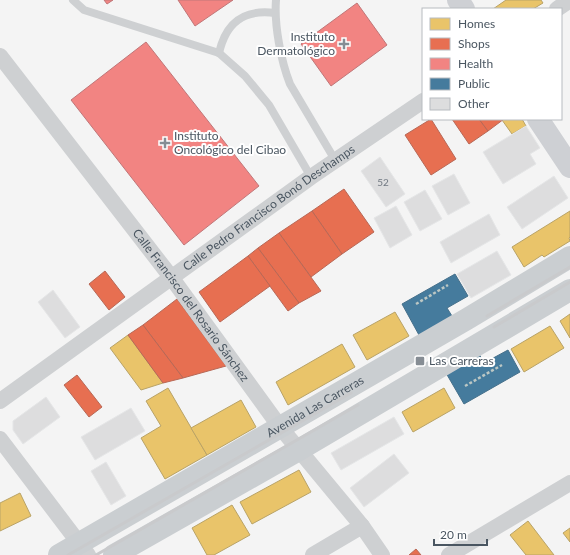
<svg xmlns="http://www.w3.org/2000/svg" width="570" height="555" viewBox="0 0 570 555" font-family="Lato,sans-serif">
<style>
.homes{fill:#e9c46a;stroke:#b9a367}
.shops{fill:#e76f51;stroke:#b86856}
.health{fill:#f28482;stroke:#c07678}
.public{fill:#457b9d;stroke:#46708b}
.building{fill:#ddddde;stroke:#e5e6e7}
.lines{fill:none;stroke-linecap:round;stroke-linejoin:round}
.path{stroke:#bcc7c4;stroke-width:2.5;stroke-dasharray:3 2;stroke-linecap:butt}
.lane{stroke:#ced0d2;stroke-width:8}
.street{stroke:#ced0d2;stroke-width:16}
.secondary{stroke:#ced0d4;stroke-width:22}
.primary{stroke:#caced1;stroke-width:22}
.rail{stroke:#c9cacc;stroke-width:3}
.poi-dot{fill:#868d94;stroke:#fff;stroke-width:1.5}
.labels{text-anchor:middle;stroke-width:4;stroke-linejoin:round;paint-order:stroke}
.number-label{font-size:10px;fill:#707881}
.poi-label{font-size:12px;fill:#4a5661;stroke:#fff;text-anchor:start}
.street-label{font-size:12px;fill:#4a5661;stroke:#fff}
</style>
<rect width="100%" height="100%" fill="#f4f4f4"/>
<g class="homes">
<polygon points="506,0 541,0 543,3 533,9 493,9"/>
<polygon points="504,119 522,119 526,126 512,134 502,120"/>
<polygon points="570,211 570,237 569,238 570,241 544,257 542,255 524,267 512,247"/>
<polygon points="395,312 409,336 367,360 353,335"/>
<polygon points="570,314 570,338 560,321"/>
<polygon points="550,326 564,348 524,372 511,349"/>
<polygon points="128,335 163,383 141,390 110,348"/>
<polygon points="342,344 355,367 288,405 276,382"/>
<polygon points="168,388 207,455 165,479 141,438 161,426 146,401"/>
<polygon points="444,388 455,408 413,432 402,412"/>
<polygon points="241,400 256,427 207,455 191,428"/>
<polygon points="299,470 311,492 252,524 240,502"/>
<polygon points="20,493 31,516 0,531 0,503"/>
<polygon points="232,505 250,535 214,555 207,555 192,528"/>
<polygon points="528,521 554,555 526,555 510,535"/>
<polygon points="570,528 570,542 563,533"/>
</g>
<g class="shops">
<polygon points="431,119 456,159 431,175 405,135"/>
<polygon points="452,119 479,119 488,131 469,144"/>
<polygon points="479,119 504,119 488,131"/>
<polygon points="344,189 374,232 342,254 312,211"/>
<polygon points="312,211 342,254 311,277 279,233"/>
<polygon points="279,233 321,291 299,303 258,248"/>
<polygon points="258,248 299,303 288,311 248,256"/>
<polygon points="248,256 270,286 220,322 199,292"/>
<polygon points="105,271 125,297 109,310 89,284"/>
<polygon points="177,299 226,366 183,378 143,325"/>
<polygon points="143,325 183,378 163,383 128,335"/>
<polygon points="77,375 102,407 89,417 64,385"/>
<polygon points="416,549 421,555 409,555"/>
</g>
<g class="health">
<polygon points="104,0 113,0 107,4"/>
<polygon points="178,0 233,0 195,26"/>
<polygon points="357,3 387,45 331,86 301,44"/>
<polygon points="146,42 259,186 184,245 71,100"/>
</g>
<g class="public">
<polygon points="455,274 468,296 447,308 452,316 419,335 402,304"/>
<polygon points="508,350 520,372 464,404 446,373 479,354 484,363"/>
</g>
<g class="building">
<polygon points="526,126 540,148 530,154 536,164 503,184 483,152"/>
<polygon points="380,157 405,194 386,207 361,171"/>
<polygon points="454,174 470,203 448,215 432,186"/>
<polygon points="554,176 568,198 522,229 507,207"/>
<polygon points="425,190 442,219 420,231 404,202"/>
<polygon points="396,206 412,235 390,248 374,218"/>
<polygon points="489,214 500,235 451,263 440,242"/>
<polygon points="497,251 511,275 471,298 457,274"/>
<polygon points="53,290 80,327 65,338 38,302"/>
<polygon points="46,397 60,417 23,444 13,430 13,421"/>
<polygon points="131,408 145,431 95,460 81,437"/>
<polygon points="394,417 404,434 341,470 331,453"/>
<polygon points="394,454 409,473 364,507 350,488"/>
<polygon points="106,462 126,496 111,505 91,471"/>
</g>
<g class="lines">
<g class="path">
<polyline points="416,304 448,285"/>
<polyline points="465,386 502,365"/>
</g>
<g class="lane">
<polyline points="73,0 84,10 219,53 245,76 269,105 311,177"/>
<path d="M276,0c-2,25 5,61 14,84l45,76"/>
<path d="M219,53c7,-31 25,-44 56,-40"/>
</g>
<g class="street">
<polyline points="557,9 570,0"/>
<path id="s1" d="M0,56l171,221 109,150 82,99 20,29"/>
<path id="s2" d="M0,401l311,-224 112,-76"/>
<polyline points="0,439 88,555"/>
<polyline points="313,555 362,526"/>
<polyline points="449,555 570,483"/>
</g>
<g class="secondary">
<polyline points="458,0 464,9"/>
<polyline points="538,119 570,167"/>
</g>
<g class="primary">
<path id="s3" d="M59,555l408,-236 103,-62"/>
<polyline points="114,555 299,450 570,290"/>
</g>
<g class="rail">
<polyline points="487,316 570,267"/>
<polyline points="494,327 570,282"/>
<polyline points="68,555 351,393"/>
<polyline points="96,555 358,405"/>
</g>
</g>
<g class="poi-dot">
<path d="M342 38h4v4h4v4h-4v4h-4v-4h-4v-4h4z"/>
<path d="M163 137h4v4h4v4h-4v4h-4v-4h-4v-4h4z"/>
<rect x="415" y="356" width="10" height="10" rx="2"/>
</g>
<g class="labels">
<g class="number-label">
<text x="383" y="186">52</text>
</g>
<g class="poi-label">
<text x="335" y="41" text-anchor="end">Instituto<tspan x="335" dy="14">Dermatológico</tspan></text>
<text x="174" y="140">Instituto<tspan x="174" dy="14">Oncológico del Cibao</tspan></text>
<text x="429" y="365">Las Carreras</text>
</g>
<g class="street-label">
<text dy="4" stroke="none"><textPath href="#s2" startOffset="331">Calle Pedro Francisco Bonó Deschamps</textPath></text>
<text dy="4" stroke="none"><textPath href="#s1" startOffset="314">Calle Francisco del Rosario Sánchez</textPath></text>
<text dy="4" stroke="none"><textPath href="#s3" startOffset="296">Avenida Las Carreras</textPath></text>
</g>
</g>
<rect x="422" y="8" width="140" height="112" fill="#ffffff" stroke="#b7bbc0"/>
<rect x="430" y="18" width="20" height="12" fill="#e9c46a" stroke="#b7bbc0"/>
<text x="458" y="28" font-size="12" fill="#4a5661">Homes</text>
<rect x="430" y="38" width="20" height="12" fill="#e76f51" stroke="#b7bbc0"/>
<text x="458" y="48" font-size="12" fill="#4a5661">Shops</text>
<rect x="430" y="58" width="20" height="12" fill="#f28482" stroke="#b7bbc0"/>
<text x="458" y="68" font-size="12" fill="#4a5661">Health</text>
<rect x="430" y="78" width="20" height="12" fill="#457b9d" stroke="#b7bbc0"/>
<text x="458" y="88" font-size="12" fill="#4a5661">Public</text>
<rect x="430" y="98" width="20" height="12" fill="#ddddde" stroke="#b7bbc0"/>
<text x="458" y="108" font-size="12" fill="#4a5661">Other</text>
<path d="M434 539v6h53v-6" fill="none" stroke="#4a5661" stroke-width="2"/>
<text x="440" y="539" font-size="12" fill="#4a5661" stroke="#ffffff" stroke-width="3" paint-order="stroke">20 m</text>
</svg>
